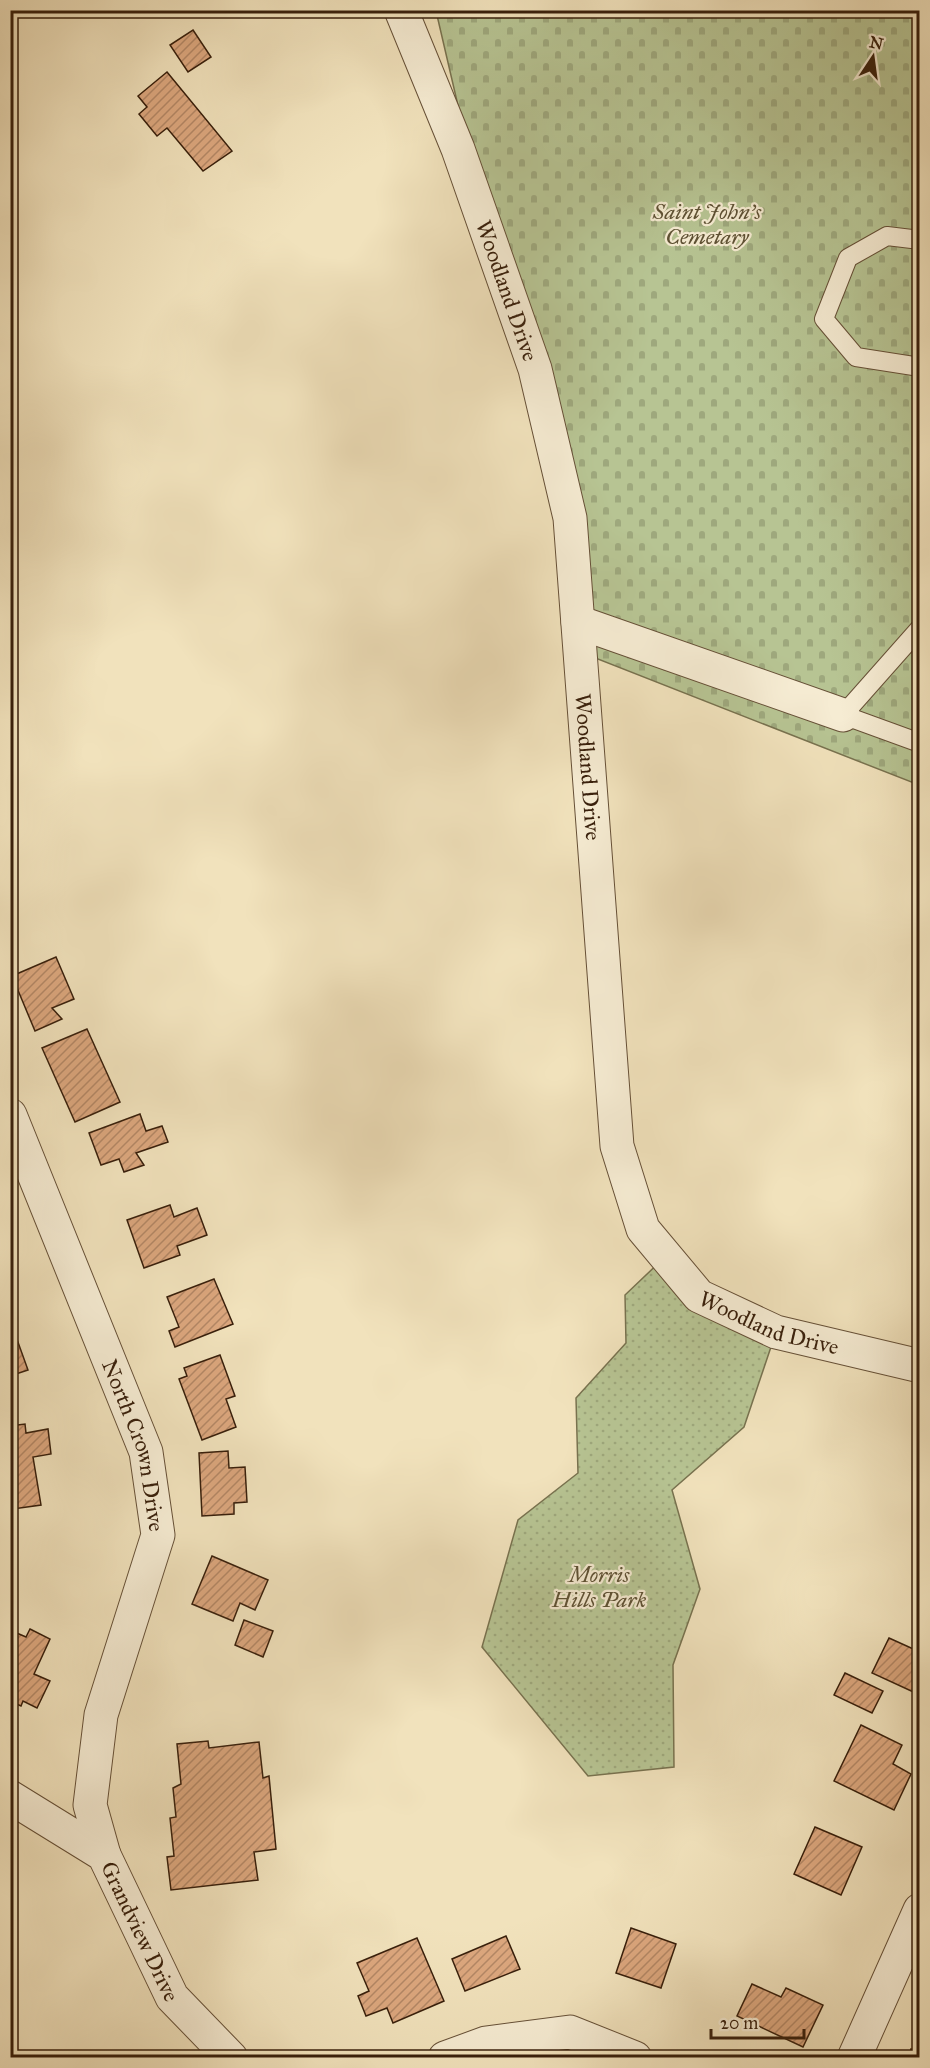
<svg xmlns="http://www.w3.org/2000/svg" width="930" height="2068" viewBox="0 0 930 2068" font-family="'IM FELL Great Primer',serif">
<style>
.cemetery{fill:url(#cemetery-stones);stroke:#78724f;stroke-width:1.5}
.park{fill:url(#park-dots);stroke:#78724f;stroke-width:1.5}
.building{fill:url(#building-hatch);stroke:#381f0b;stroke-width:1.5}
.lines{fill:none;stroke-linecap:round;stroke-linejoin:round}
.lane-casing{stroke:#665037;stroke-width:20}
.street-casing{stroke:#665037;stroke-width:35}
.lane{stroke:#f6ecd3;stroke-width:18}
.street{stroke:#f6ecd3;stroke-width:33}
.labels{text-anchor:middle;stroke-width:4.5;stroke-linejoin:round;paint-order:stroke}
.park-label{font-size:22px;font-style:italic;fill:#5e5134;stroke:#f6ecd3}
.street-label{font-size:22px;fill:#381f0b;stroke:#f6ecd3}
</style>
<defs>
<pattern id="cemetery-stones" width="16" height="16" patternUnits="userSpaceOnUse" patternTransform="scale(1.5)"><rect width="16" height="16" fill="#b7c493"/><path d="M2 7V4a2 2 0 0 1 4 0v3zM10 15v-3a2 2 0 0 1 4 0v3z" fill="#9ea87d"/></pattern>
<pattern id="park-dots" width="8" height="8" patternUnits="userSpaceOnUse" patternTransform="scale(1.5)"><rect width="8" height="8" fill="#b7c493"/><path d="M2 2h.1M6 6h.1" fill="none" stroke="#9ea87d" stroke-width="1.8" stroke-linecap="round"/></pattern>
<pattern id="building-hatch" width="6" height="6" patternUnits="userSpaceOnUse" patternTransform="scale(1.5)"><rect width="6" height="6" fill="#dca77e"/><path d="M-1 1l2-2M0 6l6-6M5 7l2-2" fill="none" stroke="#b38765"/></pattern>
</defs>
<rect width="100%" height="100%" fill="#f1e2bc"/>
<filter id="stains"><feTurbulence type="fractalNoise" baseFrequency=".00333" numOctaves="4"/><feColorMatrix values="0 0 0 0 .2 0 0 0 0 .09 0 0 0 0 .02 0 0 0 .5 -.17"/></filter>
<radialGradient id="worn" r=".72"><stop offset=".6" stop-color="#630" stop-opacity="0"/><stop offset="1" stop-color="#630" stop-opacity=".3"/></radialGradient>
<polygon class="cemetery" points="436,11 919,11 919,785 580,652 556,460 489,239"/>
<polygon class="park" points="666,1256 776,1332 744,1427 672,1490 700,1589 673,1665 674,1767 588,1776 482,1647 518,1520 578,1473 576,1398 626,1343 625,1295"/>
<g class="building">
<polygon points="193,30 211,57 188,72 170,45"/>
<polygon points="167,72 232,151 203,171 167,128 157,136 139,114 147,107 138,96"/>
<polygon points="56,957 74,999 52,1008 62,1019 35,1031 12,976"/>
<polygon points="87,1029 120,1102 75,1122 42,1048"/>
<polygon points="140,1114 146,1131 162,1126 168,1142 136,1153 144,1165 124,1172 119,1159 101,1165 89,1133"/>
<polygon points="170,1205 174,1217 197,1208 207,1235 177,1246 180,1255 144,1268 127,1220"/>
<polygon points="214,1279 233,1324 175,1347 169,1331 179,1327 167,1297"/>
<polygon points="10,1320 28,1370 10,1376"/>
<polygon points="220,1355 235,1396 226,1399 236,1427 202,1440 179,1379 187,1376 184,1368"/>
<polygon points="25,1424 26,1433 48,1429 51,1454 33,1457 41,1505 13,1509 10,1426"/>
<polygon points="228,1451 229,1468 245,1467 247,1502 234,1503 234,1514 202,1516 199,1453"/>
<polygon points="212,1556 268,1580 255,1610 240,1603 233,1621 192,1604"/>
<polygon points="244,1620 273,1631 263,1657 235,1645"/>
<polygon points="30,1629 50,1639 34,1674 50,1681 37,1708 23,1701 21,1706 10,1701 10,1634 12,1631 26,1637"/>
<polygon points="889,1638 920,1652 920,1695 872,1673"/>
<polygon points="845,1673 883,1691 872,1713 834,1695"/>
<polygon points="861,1725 902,1745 893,1764 911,1774 894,1810 834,1781"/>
<polygon points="208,1741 209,1748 259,1742 263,1778 269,1776 276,1849 254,1852 258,1880 171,1890 167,1857 174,1856 170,1818 176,1817 173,1788 181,1784 177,1744"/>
<polygon points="815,1827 862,1847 841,1895 794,1874"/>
<polygon points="631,1928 676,1944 661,1988 616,1973"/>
<polygon points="506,1936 520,1969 465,1991 452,1959"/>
<polygon points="417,1938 444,2001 393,2023 387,2008 366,2016 358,1996 369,1991 357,1963"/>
<polygon points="752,1984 781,1997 786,1988 823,2005 803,2047 737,2016"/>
<polygon points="911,2049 920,2053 920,2058 908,2058"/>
</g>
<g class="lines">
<g class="lane-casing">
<g id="lane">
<polyline points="920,240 887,236 848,258 824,319 856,357 920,367"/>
<polyline points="920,628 843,715 920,743"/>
</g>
</g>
<g class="street-casing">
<g id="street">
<path id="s1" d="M401,10l57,139 77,220 35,149 47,628 26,83 56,67 77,36 144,34"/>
<polyline points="578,622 843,715"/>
<path id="s2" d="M10,1115l136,337 12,83 -57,180 -11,90 14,50"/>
<path id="s3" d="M10,1797l94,58 68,142 59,61"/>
<polyline points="445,2058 486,2043 570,2032 635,2058"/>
<polyline points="854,2058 920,1910"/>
</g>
</g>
<use href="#lane" class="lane"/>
<use href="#street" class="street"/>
</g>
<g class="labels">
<g class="park-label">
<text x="707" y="219">Saint John's<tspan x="707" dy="25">Cemetary</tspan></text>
<text x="599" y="1582">Morris<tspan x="599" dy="25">Hills Park</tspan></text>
</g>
<g class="street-label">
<text dy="8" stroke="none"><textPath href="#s1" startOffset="300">Woodland Drive</textPath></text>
<text dy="8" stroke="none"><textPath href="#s1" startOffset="786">Woodland Drive</textPath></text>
<text dy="8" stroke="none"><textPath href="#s1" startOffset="1416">Woodland Drive</textPath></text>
<text dy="8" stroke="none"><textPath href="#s2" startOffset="354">North Crown Drive</textPath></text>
<text dy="8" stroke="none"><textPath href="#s3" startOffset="195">Grandview Drive</textPath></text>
</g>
</g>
<rect width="930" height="2068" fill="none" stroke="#f1e2bc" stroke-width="36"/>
<rect x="12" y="12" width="906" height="2044" fill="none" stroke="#381f0b" stroke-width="3"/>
<rect x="18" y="18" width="894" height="2032" fill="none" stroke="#381f0b" stroke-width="1.5"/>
<g transform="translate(873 57) rotate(13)" stroke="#f6ecd3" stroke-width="4.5" paint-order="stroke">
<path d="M0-4.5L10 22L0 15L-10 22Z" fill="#381f0b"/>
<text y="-9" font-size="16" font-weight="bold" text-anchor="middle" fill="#381f0b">N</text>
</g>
<path d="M711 2029v9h93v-9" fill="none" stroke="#381f0b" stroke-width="3"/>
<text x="720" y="2029" font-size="18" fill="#381f0b" stroke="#f6ecd3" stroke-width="4.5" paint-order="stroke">20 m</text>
<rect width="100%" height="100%" filter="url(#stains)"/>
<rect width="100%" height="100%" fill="url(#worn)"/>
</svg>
